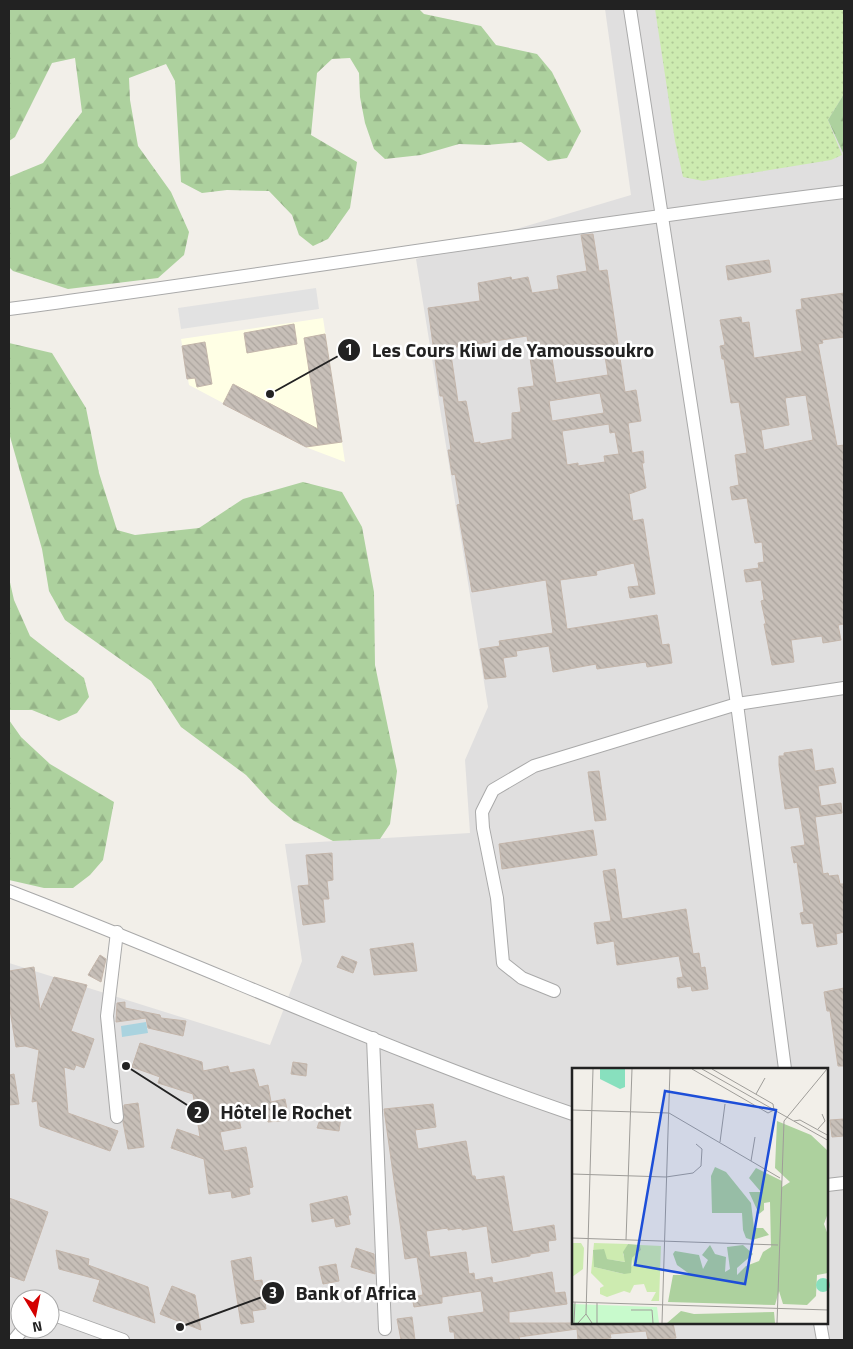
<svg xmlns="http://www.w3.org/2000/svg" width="853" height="1349" viewBox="0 0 853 1349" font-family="'Titillium Web',sans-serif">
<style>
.residential{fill:#e0dfdf;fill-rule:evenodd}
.education{fill:#ffffe5}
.grass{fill:url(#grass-dots)}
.forest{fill:url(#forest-firs)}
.parking{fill:#e2e2e2}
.water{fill:#aad3df}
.building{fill:url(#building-back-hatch);stroke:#c4b6ab;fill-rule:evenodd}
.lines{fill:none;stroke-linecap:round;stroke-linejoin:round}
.minor-casing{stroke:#a9a9a9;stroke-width:14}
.minor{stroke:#fff;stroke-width:12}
.inset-road{fill:none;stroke:#9f9d99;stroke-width:1}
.view{fill:#1d4ed8;fill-opacity:0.15;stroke:#1d4ed8;stroke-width:2.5}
.inset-edge{fill:none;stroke:#222;stroke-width:2.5}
.leader{fill:none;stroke:#222;stroke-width:2}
.callout-dot{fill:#222;stroke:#fff;stroke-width:2}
.mark-label{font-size:15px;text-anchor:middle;font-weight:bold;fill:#fff}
.callout-label{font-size:20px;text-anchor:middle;font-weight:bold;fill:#222;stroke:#fff;stroke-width:5;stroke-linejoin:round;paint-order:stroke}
</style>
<defs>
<pattern id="grass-dots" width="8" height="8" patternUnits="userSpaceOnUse" patternTransform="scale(1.25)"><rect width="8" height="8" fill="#cdebb0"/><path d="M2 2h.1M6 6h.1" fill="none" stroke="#b0c997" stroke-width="1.8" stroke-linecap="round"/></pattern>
<pattern id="forest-firs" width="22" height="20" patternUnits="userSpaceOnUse" patternTransform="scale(1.25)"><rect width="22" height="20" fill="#add19e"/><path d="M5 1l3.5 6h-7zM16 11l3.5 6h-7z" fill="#95b388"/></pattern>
<pattern id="building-back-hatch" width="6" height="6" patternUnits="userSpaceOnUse" patternTransform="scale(1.25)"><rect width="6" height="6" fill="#c7bfb8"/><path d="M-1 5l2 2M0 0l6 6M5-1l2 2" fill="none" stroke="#aba49e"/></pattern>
</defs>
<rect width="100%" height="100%" fill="#f2efe9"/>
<path class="residential" d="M605,9h239v1331h-835v-377l261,82 32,-84 -17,-117 185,-11 -5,-73 23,-53 -72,-448 215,-64zM573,1069h254v254h-254zM20,1299h30v30h-30z"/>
<polygon class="education" points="323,318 345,462 308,448 189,385 181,339"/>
<polygon class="grass" points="655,9 844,9 844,94 828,120 842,155 831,160 703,181 683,177 675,141"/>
<g class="forest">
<polygon points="9,9 419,9 424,14 481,26 496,45 537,54 552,72 581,131 567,158 548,161 521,142 487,145 459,144 421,155 385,159 374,149 365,123 360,97 359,73 350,58 332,59 317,73 311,135 357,162 350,208 328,239 313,246 299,235 292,215 269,191 227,190 202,193 181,182 175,81 166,64 129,78 130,100 138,146 171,192 189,232 184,255 158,278 68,289 13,271 9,267 9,177 43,163 82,112 75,58 52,63 15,137 9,141"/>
<polygon points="844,94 844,155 828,120"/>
<polygon points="9,343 52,353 86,408 99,473 117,530 135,535 199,528 243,499 303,482 342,492 362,527 374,592 375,665 397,771 390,824 380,839 333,841 294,821 271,802 246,775 181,727 151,681 65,620 49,591 42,549 9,433"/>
<polygon points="9,578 14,600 30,636 84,678 89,697 77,713 59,721 32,710 9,710"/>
<polygon points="9,720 21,737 50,764 114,802 103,860 90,875 73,888 44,888 9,880"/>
</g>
<polygon class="parking" points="316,288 319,309 181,329 178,308"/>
<polygon class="water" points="146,1022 148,1033 122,1037 121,1026"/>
<g class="building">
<path d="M593,234l6,37 8,-1 18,122 11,-2 5,31 -13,2 4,30 11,-2 1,12h-2l4,25 -17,6 4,27 10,-2 12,75 -25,4 -2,-11 11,-1 -5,-23 -38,8 1,4 -37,5 7,49 90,-14 5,30 7,-1 3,19 -25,4 -1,-5 -49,7 -1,-5 -43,8 -4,-26 -33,5 1,5 -14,2 3,19 -21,2 -5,-30 20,-3 -1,-5 54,-8 -7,-53 -74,12 -15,-87 3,-1 -5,-30 -3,1 -4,-25h3l-8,-54h-3l-12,-88 52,-7 -2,-18 33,-6 1,3 16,-3 4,16 27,-4 -2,-13 30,-5 -6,-36zM527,336l7,50 -16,2 3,24 -9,1v26l-32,5v-2l-6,1 -8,-42 -8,1 -8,-54zM603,344l5,31 -52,8 -5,-31zM600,393l4,20 -52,8 -3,-20zM609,424l1,9 5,-1 4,22 -15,2 1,6 -27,4v-3l-11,2 -5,-34z"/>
<polygon points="769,260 771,272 728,280 726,266"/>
<path d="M844,293v44l-22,3 1,3 -5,1 19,102 7,-1v179l-6,1 3,15 -18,3 -1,-7 -31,4 3,22 -22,3 -8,-41h2l-5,-23 3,-1 -3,-20 -15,2 -2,-12 15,-2 -1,-5 6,-1 -2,-20 -7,1 -8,-45 -15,2 -2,-13 9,-2 -4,-30 12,-2 -8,-51 -8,1 -7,-44h-2l-2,-13 5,-1 -5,-25 21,-3 1,6 7,-1 5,36 48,-7 -6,-41 6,-1 -1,-10zM806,395l7,45 -49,10 -3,-20 28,-5 -4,-27z"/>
<polygon points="294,324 297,344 247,353 244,333"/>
<polygon points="325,334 342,442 306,447 223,404 233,384 318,429 304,338"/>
<polygon points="205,342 212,384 197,387 195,378 187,379 182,346"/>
<polygon points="812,749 815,771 833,768 836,783 818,786 821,806 841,803 842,813 815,817 823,874 828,873 829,876 838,875 840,884 844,884 844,932 836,934 837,944 817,947 813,923 802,924 800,913 804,912 797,862 794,863 791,847 805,845 799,807 785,809 779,765 779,756 784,756 784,753"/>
<polygon points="599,771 606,820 595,821 588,772"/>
<polygon points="593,830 597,855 502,869 499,844"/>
<polygon points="332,853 333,880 327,881 329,899 323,899 325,922 303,925 298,886 309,885 306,855"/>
<polygon points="615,869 622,919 686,909 693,954 699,953 701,968 705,967 708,989 692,991 691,986 678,988 677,978 683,977 679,956 617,965 614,941 597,944 594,923 611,921 603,871"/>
<polygon points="413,943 417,971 374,975 370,949"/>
<polygon points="100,955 106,959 101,982 88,975"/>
<polygon points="342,956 357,962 353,973 337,967"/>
<polygon points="34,967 40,1010 54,977 87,985 71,1031 94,1039 84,1068 76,1065 74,1070 64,1067 68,1113 118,1131 110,1151 40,1126 37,1101 32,1102 39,1050 25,1046 16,1047 9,1004 9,971"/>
<polygon points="844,988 844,1066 838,1066 830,1011 827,1011 824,992"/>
<polygon points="125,1002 125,1008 160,1015 161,1018 186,1021 183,1036 148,1028 146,1018 116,1022 117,1003"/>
<polygon points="140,1043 202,1062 203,1071 228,1066 230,1073 254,1069 259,1087 268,1085 271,1102 285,1099 289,1120 268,1122 267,1114 239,1119 241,1128 220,1132 224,1151 246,1147 253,1187 249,1188 250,1194 232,1198 231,1191 209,1194 204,1159 171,1148 177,1129 200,1137 193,1094 158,1083 160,1077 132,1067"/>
<polygon points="293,1062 307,1064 306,1076 291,1074"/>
<polygon points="14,1074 19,1104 9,1105 9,1075"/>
<polygon points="138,1103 144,1147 128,1149 123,1122 124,1105"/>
<polygon points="433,1104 436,1127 415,1130 418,1149 466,1141 472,1176 475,1176 476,1180 504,1176 513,1232 554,1225 556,1240 548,1241 549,1251 530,1254 530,1256 492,1263 487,1226 462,1230 462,1228 448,1230 448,1228 426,1231 430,1257 466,1252 469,1274 474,1273 475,1280 492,1277 493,1283 552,1272 555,1293 565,1292 567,1304 509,1312 509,1323 673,1323 676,1338 648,1340 646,1331 610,1334 611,1338 591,1340 578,1340 577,1329 519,1337 520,1340 455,1340 454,1332 450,1332 448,1317 484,1312 481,1291 442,1297 442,1303 414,1307 412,1297 423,1295 417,1257 405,1259 384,1109"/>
<polygon points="322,1114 341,1117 339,1131 317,1128"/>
<polygon points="844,1119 844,1136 832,1137 830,1120"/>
<polygon points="347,1196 351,1215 348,1215 350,1224 336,1227 334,1218 312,1222 310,1204"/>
<polygon points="9,1198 48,1212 24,1281 9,1276"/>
<polygon points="356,1248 374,1254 375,1274 351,1267"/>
<polygon points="56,1250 89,1259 88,1265 148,1287 155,1323 93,1301 100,1280 59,1269"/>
<polygon points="251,1257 254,1281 262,1280 266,1309 252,1311 254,1322 241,1324 231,1261"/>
<polygon points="336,1264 339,1281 323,1284 319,1267"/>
<polygon points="172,1286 195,1295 201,1330 160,1314"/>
<polygon points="412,1317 415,1340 401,1340 397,1319"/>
</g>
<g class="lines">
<g class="minor-casing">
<g id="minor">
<polyline points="630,9 737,704 785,1069"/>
<path d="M9,309c279,-37 556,-83 835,-117"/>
<path d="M9,891c189,72 373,158 564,223"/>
<polyline points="117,932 107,1016 117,1117"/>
<polyline points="554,991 522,978 503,963 497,898 483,828 482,812 493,790 534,766 737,704 844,688"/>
<polyline points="373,1038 385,1329"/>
<polyline points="827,1185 844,1183"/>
<polyline points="50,1316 57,1316 123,1340"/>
<polyline points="820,1323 823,1340"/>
<polyline points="14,1340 23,1329"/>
</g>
</g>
<use href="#minor" class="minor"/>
</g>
<g transform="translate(572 1068)">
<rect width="256" height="256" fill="#f2efe9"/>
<path d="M0,175h9l3,5 -1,21 -11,8zM22,175l34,1 -5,10 3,8 -20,-3 -4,-10 -4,3 -4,15 30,7 9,-9 -1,-7 9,-8 -1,-5 21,1 -2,55h-8l5,-9h-9l-3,-8 -10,1 -4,8 -6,-2 -17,6 -7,-3v-6l4,-2 -13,-13z" fill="#cdebb0"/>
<path d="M205,53l34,14 16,15 1,63 -4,11 4,11v38l-11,2 -1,21 -9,9 -24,-1 -4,-13 -4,14 -107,-3 5,-27h18l-14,-10 -4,-11 2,-3 24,4 4,14 5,-9 -6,-5 8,-10 5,9 11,3 -1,15 5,-3 -3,-22 16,-2 10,9 -16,14v7l9,-9 13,-5 4,-9 8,-5 -1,-45 -6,1v7l-5,4 -10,-22h12l-12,-14 7,-10 26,13v6l8,-5 -15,-14zM143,99l11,5 25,31 3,25h9l6,7 -17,5 -6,-2 -3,-8 -1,-17h-30l-1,-37zM56,176l12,1 1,5 -9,8 -1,15 -7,1 -30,-7 -1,-17 11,-1 3,10 18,3 -2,-10zM109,243l13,3 80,-2 1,11h-108z" fill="#add19e"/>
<path d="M0,236l85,3 2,16h-87z" fill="#c8facc"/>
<path d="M28,1h25v18l-5,2 -20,-10zM244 217a7 7 0 1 1 14 0a7 7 0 1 1-14 0Z" fill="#88e0be"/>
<path class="inset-road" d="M120,1l76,44 6,-3 -1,-6 -61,-35M130,1l127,72M184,26l9,-16M0,42l97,3 111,65M222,53l6,-1 29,16M246,61l7,-8 -3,-7M148,74l5,-38M179,93l4,-24M0,106l94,3 27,-4 8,-7 1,-17 -6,-5M0,170l206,7M54,172l6,-171M0,234l257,8M59,242h21l1,13M14,246l7,-245M2,255l1,-21M6,255l8,-9 6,9M25,255v-20M90,255l8,-254M205,255l7,-202 43,-52"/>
<path class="view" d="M93,23l111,19 -31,174 -110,-19z"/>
<rect width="256" height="256" class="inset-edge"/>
</g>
<path class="leader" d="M270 394L349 350M126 1066L198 1112M180 1327L273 1293"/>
<g class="callout-dot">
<circle cx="270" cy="394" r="5"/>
<circle cx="126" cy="1066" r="5"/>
<circle cx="180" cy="1327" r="5"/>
<circle cx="349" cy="350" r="12"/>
<circle cx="198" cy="1112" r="12"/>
<circle cx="273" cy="1293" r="12"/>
</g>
<g class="mark-label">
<text x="349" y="355">1</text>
<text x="198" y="1118">2</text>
<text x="273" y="1298">3</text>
</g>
<g class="callout-label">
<text x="513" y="357">Les Cours Kiwi de Yamoussoukro</text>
<text x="286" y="1119">Hôtel le Rochet</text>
<text x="356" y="1300">Bank of Africa</text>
</g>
<rect width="853" height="1349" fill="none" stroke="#222222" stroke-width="20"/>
<g transform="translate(35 1314) rotate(170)"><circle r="24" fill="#ffffff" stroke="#a7a7a7"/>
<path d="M0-4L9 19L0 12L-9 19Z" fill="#d40000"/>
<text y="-8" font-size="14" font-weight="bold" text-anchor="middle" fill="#222222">N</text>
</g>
</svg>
